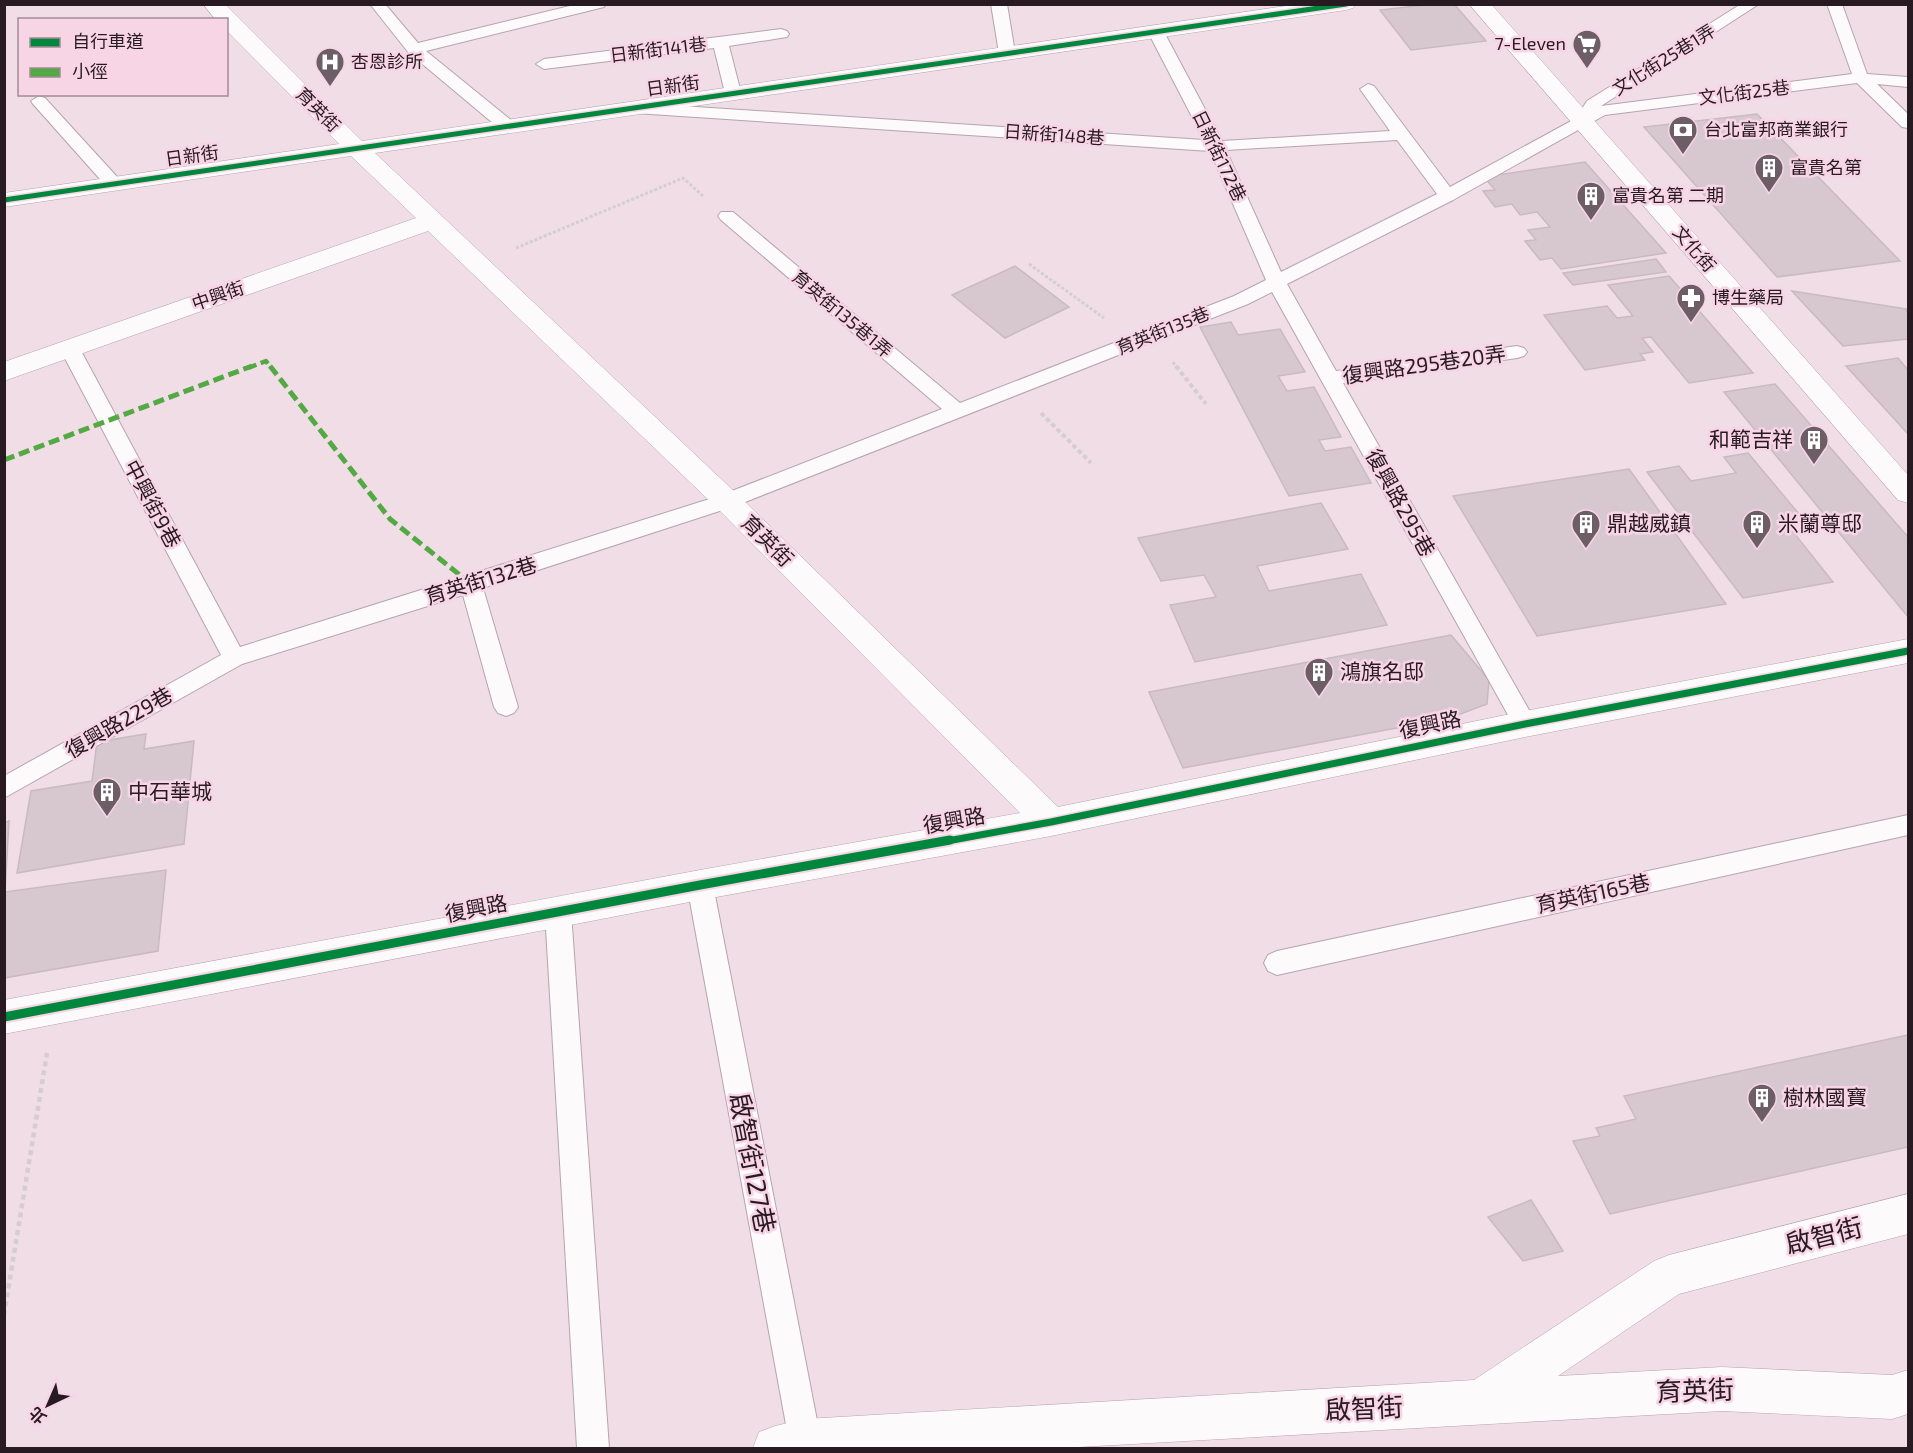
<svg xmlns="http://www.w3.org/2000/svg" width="1913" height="1453" viewBox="0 0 1913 1453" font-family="'Exo 2','Noto Sans TC',sans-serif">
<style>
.building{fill:#d7c8cf;stroke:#c9bac1;stroke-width:1.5}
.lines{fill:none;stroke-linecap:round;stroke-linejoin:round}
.lane-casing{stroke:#b4a5ac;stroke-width:2}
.street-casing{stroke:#b4a5ac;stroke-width:1}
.path-far2{stroke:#d4ced1;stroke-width:3;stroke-dasharray:3 2;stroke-linecap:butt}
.path-far1{stroke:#d4ced1;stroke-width:4;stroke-dasharray:4.5 3;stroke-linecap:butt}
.path{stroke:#d4ced1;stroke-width:4.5;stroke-dasharray:5 4;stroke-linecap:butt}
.lane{fill:#fdfafb;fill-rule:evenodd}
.street{fill:#fdfafb;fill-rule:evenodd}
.quiet-far1{stroke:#53a943;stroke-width:4.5;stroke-dasharray:9 4.5;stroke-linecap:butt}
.quiet{stroke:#53a943;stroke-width:5;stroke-dasharray:11 5;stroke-linecap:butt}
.cycleway-far2-casing{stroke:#f8d5e5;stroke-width:8}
.cycleway-far1-casing{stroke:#f8d5e5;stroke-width:10}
.cycleway-casing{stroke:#f8d5e5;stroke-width:13}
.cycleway-far2{stroke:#00873e;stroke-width:5}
.cycleway-far1{stroke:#00873e;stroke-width:7}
.cycleway{stroke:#00873e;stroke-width:9}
.labels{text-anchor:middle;stroke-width:5;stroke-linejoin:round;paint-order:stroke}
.far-poi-label{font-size:18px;fill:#271a20;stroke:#f8d5e5;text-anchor:start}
.far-street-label{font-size:18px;fill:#271a20;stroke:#f8d5e5}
.street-label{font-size:21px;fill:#271a20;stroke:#f8d5e5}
.poi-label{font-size:21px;fill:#271a20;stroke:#f8d5e5;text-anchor:start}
.near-street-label{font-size:26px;fill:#271a20;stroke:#f8d5e5}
</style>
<rect width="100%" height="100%" fill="#f0dde6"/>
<g class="building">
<polygon points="1433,4 1454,4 1486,41 1411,50 1380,10"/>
<polygon points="1757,114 1900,261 1777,277 1644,127"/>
<polygon points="1585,162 1666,253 1561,269 1552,258 1540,260 1525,241 1536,240 1528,230 1550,227 1537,212 1520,215 1512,204 1495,207 1483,191 1495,190 1484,177"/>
<polygon points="1656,259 1666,272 1573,285 1563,273"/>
<polygon points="1015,266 1069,307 1005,338 952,295"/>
<polygon points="1669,276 1753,373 1689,383 1651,337 1642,338 1653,352 1640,354 1645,360 1585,370 1544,315 1607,306 1617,318 1633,316 1608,285"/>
<polygon points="1792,291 1906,309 1908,314 1908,339 1843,346"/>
<polygon points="1231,322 1238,335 1280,329 1305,372 1278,376 1287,391 1314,387 1341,437 1319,440 1325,451 1351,447 1371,483 1289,496 1200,327"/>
<polygon points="1898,358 1908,370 1908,434 1846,366"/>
<polygon points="1775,384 1908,537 1908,617 1724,392"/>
<polygon points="1748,453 1799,514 1782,518 1833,582 1743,598 1647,472 1679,466 1691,481 1736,473 1724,457"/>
<polygon points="1629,469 1726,604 1537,636 1453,496"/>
<polygon points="1321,503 1348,549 1257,566 1269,591 1361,574 1387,625 1195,662 1170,605 1216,597 1204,575 1161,581 1138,538"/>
<polygon points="1451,635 1489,680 1487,704 1450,718 1183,768 1149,692"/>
<polygon points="146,734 144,749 194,741 184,844 17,873 31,791 92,781 97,742"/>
<polygon points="9,821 5,892 166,870 158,951 4,978 4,823"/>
<polygon points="1908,1035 1908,1147 1610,1214 1573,1141 1600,1136 1596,1128 1636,1119 1624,1096"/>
<polygon points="1531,1200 1563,1251 1523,1261 1488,1217"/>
</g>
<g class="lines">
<g class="lane-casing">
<g id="lane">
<polygon points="370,4 385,4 418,43 578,4 606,4 604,7 426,51 512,121 514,125 512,129 500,129 408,52"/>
<polygon points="991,4 1007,4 1015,53 1013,56 1007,58 999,53"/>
<path d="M1741,4h18l-158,102 251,-32 -25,-70h15l25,70 41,3v10l-31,-3 31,30v14l-6,-1 -45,-44 -252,32 -152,85 -166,84 49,87 181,-25 7,2 3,4 -3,4 -7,2 -174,25 190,334 4,7 -4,7 -8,2 -8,-2 -245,-439 -24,12 -513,202 -252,82 35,119 -4,6 -8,3 -8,-3 -4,-6 -31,-112 -221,69 -238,134v-22l217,-121 -161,-306 3,-4h14l3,4 160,298 479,-151 223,-87 -221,-189 -3,-4 3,-4h12l227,191 274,-107 32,-16 -56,-129 -575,-38 -6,-1 -2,-4 2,-4 6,-1 569,37 -56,-108 8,-5 8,5 58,109 168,-10 -30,-42 8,-5 6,2 76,101 132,-72 -2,-3 7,-11zM1397,140l40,54 -156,78 -55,-122z"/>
<polygon points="781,29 787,31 789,34 787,37 729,46 741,93 733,98 725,93 714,48 544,69 536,64 544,59"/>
<polygon points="39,96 45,98 119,179 122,183 119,187 107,187 33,104 31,101"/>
<polygon points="1908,815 1908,835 1277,975 1268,971 1264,963 1268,955 1277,951"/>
<polygon points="700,874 709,877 713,885 821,1441 818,1448 792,1448 789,1441 687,885 691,877"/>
<polygon points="558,901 567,904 571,912 609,1448 577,1448 545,912 549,904"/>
</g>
</g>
<g class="street-casing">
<g id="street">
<polygon points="203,4 225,4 362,141 1299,4 1356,4 1353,8 1346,10 375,153 737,494 1058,807 1525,711 1908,639 1908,663 1525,737 1051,836 700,900 4,1034 4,1000 700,870 1020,813 717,508 428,231 4,381 4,362 416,218 351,156 4,207 4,193 339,144 226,30 226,20 216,20"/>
<polygon points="1469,4 1491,4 1908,475 1908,503 1898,500"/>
<polygon points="1908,1194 1908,1234 1679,1294 1558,1376 1722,1367 1892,1375 1908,1370 1908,1414 1892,1419 1722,1411 1061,1448 753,1448 759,1432 775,1426 805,1419 1474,1380 1654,1261 1669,1255"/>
</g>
</g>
<g class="path-far2">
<polyline points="516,248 683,178 703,196"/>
<polyline points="1029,264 1104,318"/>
<polyline points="1173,362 1177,368"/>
</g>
<g class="path-far1">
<polyline points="1176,366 1206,404"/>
<polyline points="1041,413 1091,463"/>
</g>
<polyline class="path" points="4,1315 47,1053"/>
<use href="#lane" class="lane"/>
<use href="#street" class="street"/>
<polyline class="quiet-far1" points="248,368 266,361 271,368"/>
<g class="quiet">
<polyline points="270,366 390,519 471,584"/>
<polyline points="4,460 252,366"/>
</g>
<g class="cycleway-far2-casing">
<polyline id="cycleway-far2" points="4,200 1346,4"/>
</g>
<g class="cycleway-far1-casing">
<polyline id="cycleway-far1" points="942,842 1051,822 1525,724 1908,651"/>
</g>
<g class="cycleway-casing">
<polyline id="cycleway" points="4,1017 700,885 950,840"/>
</g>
<use href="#cycleway-far2" class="cycleway-far2"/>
<use href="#cycleway-far1" class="cycleway-far1"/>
<use href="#cycleway" class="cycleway"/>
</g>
<defs>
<g id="supermarket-pin" transform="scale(1.5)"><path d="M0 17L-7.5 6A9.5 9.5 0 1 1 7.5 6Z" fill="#6d5e65" stroke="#f8d5e5"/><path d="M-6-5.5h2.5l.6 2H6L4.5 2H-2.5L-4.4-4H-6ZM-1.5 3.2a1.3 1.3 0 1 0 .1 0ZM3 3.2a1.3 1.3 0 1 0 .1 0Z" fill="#fff"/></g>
<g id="hospital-pin" transform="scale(1.5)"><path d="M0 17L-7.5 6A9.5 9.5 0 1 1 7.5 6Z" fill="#6d5e65" stroke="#f8d5e5"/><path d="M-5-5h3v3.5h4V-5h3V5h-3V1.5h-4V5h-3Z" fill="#fff"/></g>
<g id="bank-pin" transform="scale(1.5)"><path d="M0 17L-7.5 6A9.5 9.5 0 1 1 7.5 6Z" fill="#6d5e65" stroke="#f8d5e5"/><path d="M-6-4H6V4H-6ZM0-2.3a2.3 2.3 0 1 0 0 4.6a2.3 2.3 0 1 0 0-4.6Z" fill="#fff"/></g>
<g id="building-pin" transform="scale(1.5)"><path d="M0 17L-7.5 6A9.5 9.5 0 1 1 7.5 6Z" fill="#6d5e65" stroke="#f8d5e5"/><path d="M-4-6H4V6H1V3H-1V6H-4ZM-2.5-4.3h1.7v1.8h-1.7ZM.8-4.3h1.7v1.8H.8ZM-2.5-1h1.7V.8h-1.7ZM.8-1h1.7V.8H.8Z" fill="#fff"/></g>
<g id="pharmacy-pin" transform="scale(1.5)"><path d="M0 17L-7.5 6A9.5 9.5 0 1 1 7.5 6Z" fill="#6d5e65" stroke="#f8d5e5"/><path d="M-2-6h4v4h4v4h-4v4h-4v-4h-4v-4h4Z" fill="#fff"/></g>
</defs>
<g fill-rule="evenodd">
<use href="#supermarket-pin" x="1587" y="44"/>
<use href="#hospital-pin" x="330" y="62"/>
<use href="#bank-pin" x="1683" y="130"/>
<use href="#building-pin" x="1769" y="168"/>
<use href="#building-pin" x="1591" y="196"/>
<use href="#pharmacy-pin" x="1691" y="298"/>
<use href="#building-pin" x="1814" y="440"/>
<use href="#building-pin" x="1586" y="524"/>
<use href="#building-pin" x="1757" y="524"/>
<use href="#building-pin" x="1319" y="672"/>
<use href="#building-pin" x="107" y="792"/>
<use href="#building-pin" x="1762" y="1098"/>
</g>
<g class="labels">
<g class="far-poi-label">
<text x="1566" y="50" text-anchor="end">7-Eleven</text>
<text x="351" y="68">杏恩診所</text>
<text x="1704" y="136">台北富邦商業銀行</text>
<text x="1790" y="174">富貴名第</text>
<text x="1612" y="202">富貴名第 二期</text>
<text x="1712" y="304">博生藥局</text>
</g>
<g class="far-street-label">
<text transform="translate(658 50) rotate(-7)" y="6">日新街141巷</text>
<text transform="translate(1664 60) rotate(-32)" y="6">文化街25巷1弄</text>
<text transform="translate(673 86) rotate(-8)" y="6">日新街</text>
<text transform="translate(1744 93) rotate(-7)" y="6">文化街25巷</text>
<text transform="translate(318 110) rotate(45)" y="6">育英街</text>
<text transform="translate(1054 135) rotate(4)" y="6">日新街148巷</text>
<text transform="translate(192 156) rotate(-8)" y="6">日新街</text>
<text transform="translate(1219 156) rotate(64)" y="6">日新街172巷</text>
<text transform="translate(1694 249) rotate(49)" y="6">文化街</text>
<text transform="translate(218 296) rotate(-19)" y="6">中興街</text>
<text transform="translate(842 314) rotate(40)" y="6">育英街135巷1弄</text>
<text transform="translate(1163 331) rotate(-22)" y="6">育英街135巷</text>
</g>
<g class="street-label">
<text transform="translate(1424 365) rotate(-8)" y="7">復興路295巷20弄</text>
<text transform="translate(1400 503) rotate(61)" y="7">復興路295巷</text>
<text transform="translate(152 504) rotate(62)" y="7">中興街9巷</text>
<text transform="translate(767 541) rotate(45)" y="7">育英街</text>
<text transform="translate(481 581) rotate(-17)" y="7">育英街132巷</text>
<text transform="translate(119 723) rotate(-30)" y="7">復興路229巷</text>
<text transform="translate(1430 725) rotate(-12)" y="7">復興路</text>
<text transform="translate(954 821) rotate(-10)" y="7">復興路</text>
<text transform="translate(1593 894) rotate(-12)" y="7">育英街165巷</text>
<text transform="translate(476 909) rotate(-11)" y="7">復興路</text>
</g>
<g class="poi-label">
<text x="1793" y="447" text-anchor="end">和範吉祥</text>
<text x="1607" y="531">鼎越威鎮</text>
<text x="1778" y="531">米蘭尊邸</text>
<text x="1340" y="679">鴻旗名邸</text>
<text x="128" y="799">中石華城</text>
<text x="1783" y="1105">樹林國寶</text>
</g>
<g class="near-street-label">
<text transform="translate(752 1163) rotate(79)" y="9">啟智街127巷</text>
<text transform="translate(1824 1236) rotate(-14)" y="9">啟智街</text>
<text transform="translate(1695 1391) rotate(-2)" y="9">育英街</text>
<text transform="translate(1364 1409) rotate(-3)" y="9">啟智街</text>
</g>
</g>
<rect width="1913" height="1453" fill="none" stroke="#271a20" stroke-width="12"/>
<rect x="18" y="18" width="210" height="78" fill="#f8d5e5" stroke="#a48a96" stroke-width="1.5"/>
<rect x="30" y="38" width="30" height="9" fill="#00873e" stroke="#a48a96" stroke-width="1.5"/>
<text x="72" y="48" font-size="18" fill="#271a20">自行車道</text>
<rect x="30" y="68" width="30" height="9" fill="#53a943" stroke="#a48a96" stroke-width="1.5"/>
<text x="72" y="78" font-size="18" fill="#271a20">小徑</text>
<g transform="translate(48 1405) rotate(224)" stroke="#f8d5e5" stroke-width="4.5" paint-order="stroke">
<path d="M0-4.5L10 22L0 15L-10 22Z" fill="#271a20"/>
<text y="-9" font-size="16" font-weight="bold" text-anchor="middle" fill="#271a20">北</text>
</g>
</svg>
